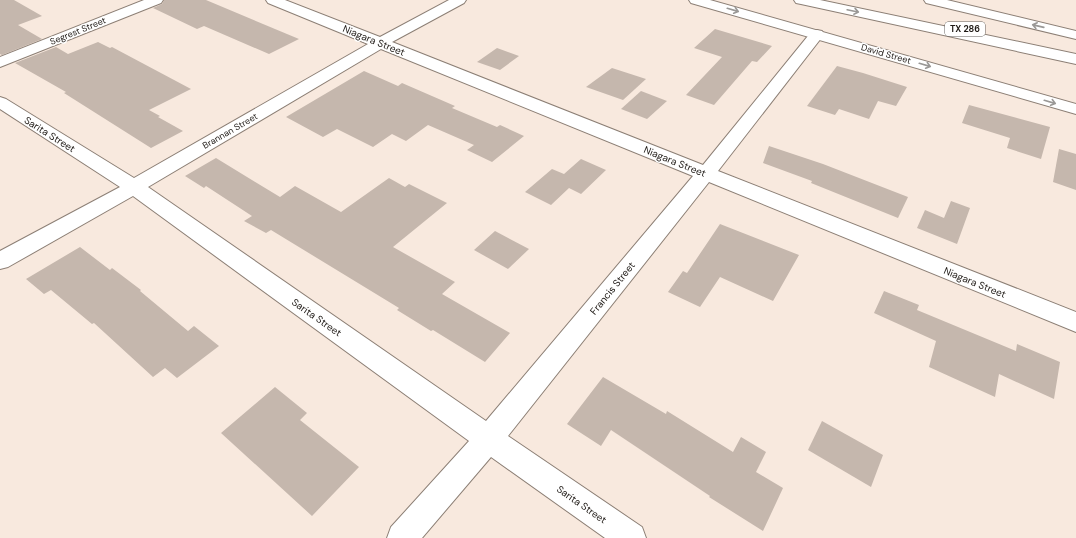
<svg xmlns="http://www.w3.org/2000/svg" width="1076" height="538" viewBox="0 0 1076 538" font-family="'DM Sans',sans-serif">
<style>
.building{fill:#c5b7ad}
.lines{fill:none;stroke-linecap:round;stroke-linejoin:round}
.street-casing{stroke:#8c7f75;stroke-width:2}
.secondary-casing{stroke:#8c7f75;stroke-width:2}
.highway-casing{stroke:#8c7f75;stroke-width:2}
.street{fill:#fff;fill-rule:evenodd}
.secondary{fill:#fff;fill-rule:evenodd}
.highway{fill:#fff;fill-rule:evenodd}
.oneway{stroke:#9a9896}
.labels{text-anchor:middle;stroke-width:3;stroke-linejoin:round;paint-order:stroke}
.shield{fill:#fff;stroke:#625f5c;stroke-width:1}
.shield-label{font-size:9px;font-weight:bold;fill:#1f1a16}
.far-street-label{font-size:9px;fill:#1f1a16;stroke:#fff}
.street-label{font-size:10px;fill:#1f1a16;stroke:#fff}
</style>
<rect width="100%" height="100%" fill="#f8e9de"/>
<g class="building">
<polygon points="0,0 14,0 42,16 18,25 42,39 2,55 0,54"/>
<polygon points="164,0 206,0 299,39 269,54 204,26 197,29 153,8 162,4"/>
<polygon points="715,29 772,46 757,62 752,61 714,105 686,95 722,57 694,48"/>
<polygon points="98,42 110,48 112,47 191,89 149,110 160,116 158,117 183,131 151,148 64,93 66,92 15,63 56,47 68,54"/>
<polygon points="497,48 519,56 500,70 477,62"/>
<polygon points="837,66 863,73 907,87 896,106 878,101 869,119 839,109 835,115 807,106"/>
<polygon points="612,68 646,79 623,100 586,87"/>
<polygon points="364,71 398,86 402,83 455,106 452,108 497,127 500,125 524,136 492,162 467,150 474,145 428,125 406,141 392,134 373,147 337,129 323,137 286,117"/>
<polygon points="641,91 667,101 647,119 621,109"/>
<polygon points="969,105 1050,127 1041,159 1007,148 1010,138 962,123"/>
<polygon points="769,146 823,164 908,197 898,218 811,183 812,181 763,163"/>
<polygon points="1059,149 1076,154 1076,190 1053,182"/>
<polygon points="216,158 280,197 295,186 341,212 389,178 405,187 409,184 447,203 393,247 455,282 442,294 510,333 485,362 433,330 431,331 397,310 399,308 271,230 266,233 244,221 252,216 206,186 204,188 185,176"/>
<polygon points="581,159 606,170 581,194 569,188 551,205 525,192 552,169 564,174"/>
<polygon points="951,201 970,208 957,244 917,228 925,210 944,218"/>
<polygon points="720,224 799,255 773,301 720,277 700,307 668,292 683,271 687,273"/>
<polygon points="495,231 529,249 508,269 474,250"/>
<polygon points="80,247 110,270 112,268 141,290 140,291 188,331 194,326 219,346 177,378 165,368 153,377 94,323 92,324 51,290 44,294 26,279"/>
<polygon points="884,291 919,305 917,310 1016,351 1017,344 1060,362 1054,399 999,374 995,397 929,367 936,341 874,313"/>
<polygon points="603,377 666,414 667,411 733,452 741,437 766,452 756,472 783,488 763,531 709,497 710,496 611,430 601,446 567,424"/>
<polygon points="275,387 307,413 300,420 359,467 312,516 221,433"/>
<polygon points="822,421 883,455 871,487 808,450"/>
</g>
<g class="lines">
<g class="street-casing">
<g id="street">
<polygon points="144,0 163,0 161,3 0,67 0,57"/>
<path d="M266,0h19l95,37 69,-37h17l-2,3 -72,39 311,123 109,-134 5,-1 5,1 2,3 -2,3 -104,134 358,141v20l-367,-150 -201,254 134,91 4,11h-41l-114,-81 -69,81h-35l4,-11 78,-86 -336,-245 -125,71 -8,2v-18l120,-64 -120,-78v-12l6,2 128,79 234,-134 -100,-41zM381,49l312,127 -207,245 -338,-234z"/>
</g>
</g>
<g class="secondary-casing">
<polygon id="secondary" points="689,0 710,0 1076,104 1076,114 691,3"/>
</g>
<g class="highway-casing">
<g id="highway">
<polygon points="794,0 820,0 1076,54 1076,64 801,4 796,3"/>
<polygon points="924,0 947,0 1076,31 1076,39 926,3"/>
</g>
</g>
<use href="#street" class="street"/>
<use href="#secondary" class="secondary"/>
<use href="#highway" class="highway"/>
</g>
<defs><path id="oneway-shaft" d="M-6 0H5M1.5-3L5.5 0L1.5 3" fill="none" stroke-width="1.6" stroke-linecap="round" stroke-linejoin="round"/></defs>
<g class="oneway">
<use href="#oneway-shaft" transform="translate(733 10) rotate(16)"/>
<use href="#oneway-shaft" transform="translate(853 11) rotate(12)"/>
<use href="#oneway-shaft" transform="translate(1038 26) rotate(-167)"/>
<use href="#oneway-shaft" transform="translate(925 65) rotate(16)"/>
<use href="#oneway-shaft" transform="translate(1050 102) rotate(16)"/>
</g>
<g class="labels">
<rect class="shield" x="945" y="22" width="40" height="14" rx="3"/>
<g class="shield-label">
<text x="965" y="32">TX 286</text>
</g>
<g class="far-street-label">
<text transform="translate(78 31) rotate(-22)" y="3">Segrest Street</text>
<text transform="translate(886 54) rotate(16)" y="3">David Street</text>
<text transform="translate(230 131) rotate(-30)" y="3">Brannan Street</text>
</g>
<g class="street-label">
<text transform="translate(374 40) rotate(22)" y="4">Niagara Street</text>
<text transform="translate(50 134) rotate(32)" y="4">Sarita Street</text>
<text transform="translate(675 161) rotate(22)" y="4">Niagara Street</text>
<text transform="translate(975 282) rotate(22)" y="4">Niagara Street</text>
<text transform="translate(612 288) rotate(-51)" y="4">Francis Street</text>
<text transform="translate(317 317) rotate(35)" y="4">Sarita Street</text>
<text transform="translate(582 504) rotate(35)" y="4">Sarita Street</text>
</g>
</g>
</svg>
